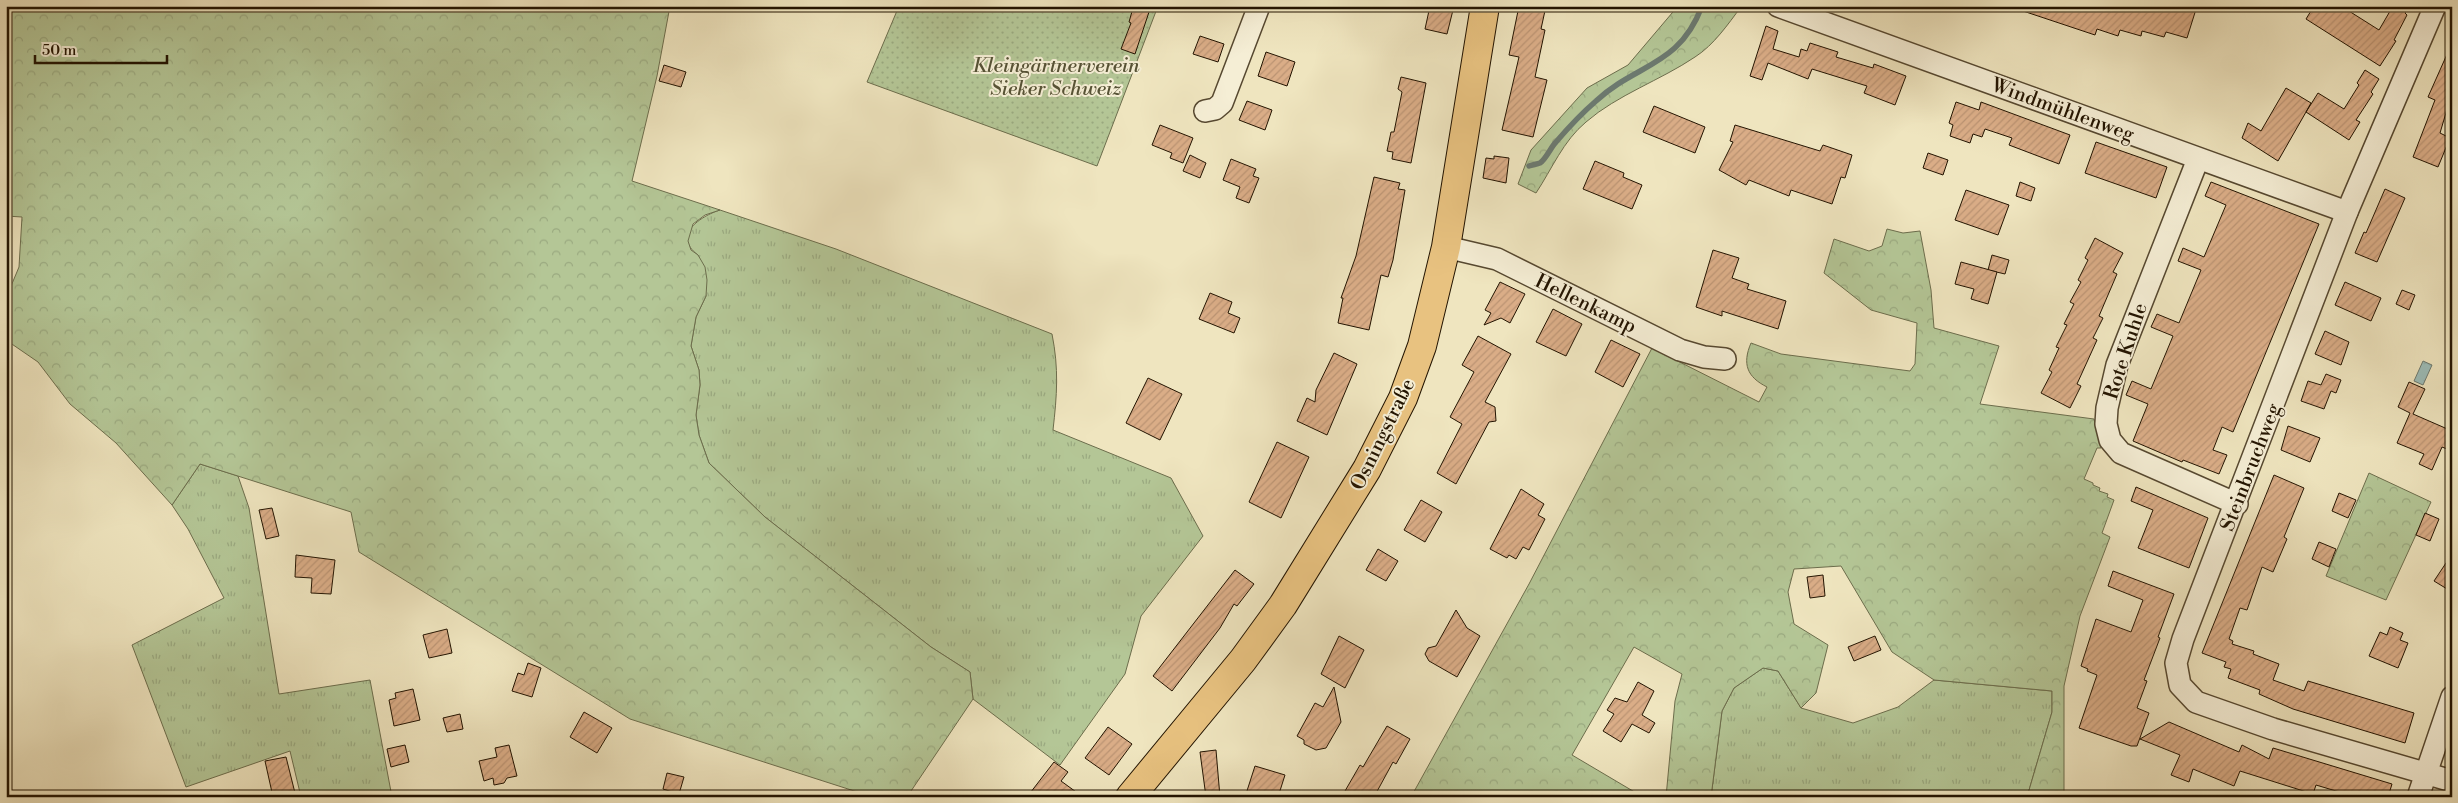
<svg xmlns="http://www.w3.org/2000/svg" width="2458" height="803" viewBox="0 0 2458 803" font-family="'Libre Bodoni',serif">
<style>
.grass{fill:url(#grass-tufts);stroke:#6c6d4c}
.forest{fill:url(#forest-crowns);stroke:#6c6d4c}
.garden{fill:url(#garden-dots);stroke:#6c6d4c}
.water{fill:url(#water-ripples);stroke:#6c796f}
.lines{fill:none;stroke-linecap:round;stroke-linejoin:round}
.stream{stroke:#6c796f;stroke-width:5.5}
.building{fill:url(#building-hatch);stroke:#231401}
.minor-casing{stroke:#564830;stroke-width:24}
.major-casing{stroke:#231401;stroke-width:30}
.minor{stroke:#f5eed5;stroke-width:21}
.major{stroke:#e8c280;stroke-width:28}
.labels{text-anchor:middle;stroke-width:4;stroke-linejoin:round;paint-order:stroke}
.park-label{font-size:20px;font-style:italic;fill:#565235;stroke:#f5eed5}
.street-label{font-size:20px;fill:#231401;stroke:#f5eed5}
</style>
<defs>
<pattern id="grass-tufts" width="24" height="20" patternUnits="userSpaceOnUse" patternTransform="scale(1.25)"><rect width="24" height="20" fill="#b4c696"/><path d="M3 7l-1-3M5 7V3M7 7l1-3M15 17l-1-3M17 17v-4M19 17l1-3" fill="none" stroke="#9aa980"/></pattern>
<pattern id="forest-crowns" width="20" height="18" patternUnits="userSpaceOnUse" patternTransform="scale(1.25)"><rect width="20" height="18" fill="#b4c696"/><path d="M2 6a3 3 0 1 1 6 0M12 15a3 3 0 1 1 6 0" fill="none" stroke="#9aa980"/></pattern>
<pattern id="garden-dots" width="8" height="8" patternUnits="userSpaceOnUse" patternTransform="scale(1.25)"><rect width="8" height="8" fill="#b4c696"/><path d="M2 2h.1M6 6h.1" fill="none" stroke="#9aa980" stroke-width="1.8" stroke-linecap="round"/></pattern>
<pattern id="water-ripples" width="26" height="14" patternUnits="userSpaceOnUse" patternTransform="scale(1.25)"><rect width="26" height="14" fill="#9cbdb9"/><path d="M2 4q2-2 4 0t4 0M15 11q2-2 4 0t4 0" fill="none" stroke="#86a29d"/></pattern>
<pattern id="building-hatch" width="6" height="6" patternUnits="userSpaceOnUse" patternTransform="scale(1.25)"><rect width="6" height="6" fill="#daad87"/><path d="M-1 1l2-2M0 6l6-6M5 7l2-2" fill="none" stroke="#bb9473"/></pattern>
</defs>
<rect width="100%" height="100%" fill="#efe5bf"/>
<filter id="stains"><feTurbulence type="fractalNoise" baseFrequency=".004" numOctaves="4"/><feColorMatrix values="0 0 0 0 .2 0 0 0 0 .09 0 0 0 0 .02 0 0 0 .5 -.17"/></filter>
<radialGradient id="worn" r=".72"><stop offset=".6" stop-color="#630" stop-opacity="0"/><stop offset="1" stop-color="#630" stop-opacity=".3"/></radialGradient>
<g class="grass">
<path d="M720,210l116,39 216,85c7,35 5,61 1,96l118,48 32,58 -62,80 -16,58 -65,91 -87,-66 -3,-27 -39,-25 -166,-130 -56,-54 -10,-28 -3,-20 4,-30 -1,-15 -8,-24 5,-29 10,-21 -8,-41c-27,-20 3,-39 22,-45z"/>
<polygon points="200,464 238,476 249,508 279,694 370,680 392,797 301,797 290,751 186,787 132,645 224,598 188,529 172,505"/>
<polygon points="1763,668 1778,671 1801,708 1853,723 1898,707 1934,680 2052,691 2052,712 2027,797 1711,797 1722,711 1734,688"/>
</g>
<g class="forest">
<polygon points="6,6 670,6 657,76 632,181 720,210 705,215 693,224 688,241 691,250 698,255 705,267 707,280 706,296 696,317 691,346 699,370 700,385 696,415 699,435 709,463 765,517 931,647 970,672 973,699 907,797 873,797 630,719 359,552 351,512 200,464 172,505 116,443 70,404 38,362 6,340 6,298 19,267 22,217 6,216"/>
<path d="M1678,6l63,1c-13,17 -27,38 -46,50 -34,23 -78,38 -109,65 -23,19 -34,47 -50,71l-18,-9 13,-34 56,-62 41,-23z"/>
<path d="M1887,229l16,4 17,-2 11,59 3,38 65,18 -19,58 114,15 7,29h-4l-13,31 9,4v2l7,3 -1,3 9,3 -1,3 7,3 -12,33 8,4 -30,79 -16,70v111h-37l25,-85v-21l-118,-11 -42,-28 -51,-86 -47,3 -6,23 6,32 34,21 -12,48 -15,15 -23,-37 -15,-3 -29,20 -12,23 -11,86h-45l9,-96 7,-27 -48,-27 -62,108 71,42h-232l118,-213 123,-236 107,54 8,-15c-20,-10 -25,-23 -16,-44l30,11 129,17 5,-7 2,-41 -46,-13 -47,-37 10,-34 35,12 13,-5z"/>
<polygon points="2369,473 2431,502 2386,600 2326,576"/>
</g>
<polygon class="garden" points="899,6 1158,6 1097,166 867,82"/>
<polygon class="water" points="2423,361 2432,365 2423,385 2414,381"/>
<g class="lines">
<path class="stream" d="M1529,166c3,-1 8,-2 11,-3 6,-4 11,-16 16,-21 12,-14 26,-29 40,-41 41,-38 83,-34 106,-95"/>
</g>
<g class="building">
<polygon points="1138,6 1151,6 1135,54 1121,49 1131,23 1129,22 1133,8 1137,9"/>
<polygon points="1430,6 1454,6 1447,34 1425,29"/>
<polygon points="1519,6 1546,6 1541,29 1545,30 1535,77 1547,80 1533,137 1502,130 1519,57 1509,55"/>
<polygon points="2018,6 2197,6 2187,38 2166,32 2164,37 2142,31 2141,36 2120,30 2118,36 2097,29 2095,35 2017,9"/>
<polygon points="2314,6 2341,6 2379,30 2393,6 2409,6 2405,13 2407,15 2394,40 2396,41 2380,66 2306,19"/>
<polygon points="1766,26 1778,31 1773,49 1799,57 1801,49 1807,51 1810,43 1838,52 1836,57 1873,68 1874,64 1906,76 1895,105 1864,93 1867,86 1812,69 1808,79 1768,63 1762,80 1750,76"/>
<polygon points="1200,36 1224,44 1218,62 1193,54"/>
<polygon points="2452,43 2452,107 2448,106 2440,133 2450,138 2438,167 2413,157 2435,100 2428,97"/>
<polygon points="1266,52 1295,62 1287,86 1258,76"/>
<polygon points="664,65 686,72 681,87 659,81"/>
<polygon points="2365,70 2379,79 2371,92 2373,94 2356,120 2360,122 2349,140 2306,112 2278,161 2242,138 2248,123 2261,131 2286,88 2311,103 2306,112 2318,93 2344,109 2359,85 2357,83"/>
<polygon points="1401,77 1426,83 1411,163 1392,159 1393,152 1387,151 1391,132 1394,132 1402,92 1398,89"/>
<polygon points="1247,101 1272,110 1265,130 1239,120"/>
<polygon points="1956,102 1979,110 1981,102 2070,135 2059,164 2009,145 2012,138 1985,129 1982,137 1973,134 1970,143 1950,136 1953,125 1949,123"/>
<polygon points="1654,106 1705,127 1695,153 1643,132"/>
<polygon points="1160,125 1193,138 1183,163 1170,158 1172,153 1152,145"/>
<polygon points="1735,125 1820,151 1823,145 1852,155 1845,178 1841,177 1832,204 1791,190 1789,196 1749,180 1746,185 1719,170 1733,142 1730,141"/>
<polygon points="2096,142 2167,167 2156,198 2085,173"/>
<polygon points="1928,153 1948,160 1943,175 1923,168"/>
<polygon points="1190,155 1206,163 1200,178 1183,171"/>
<polygon points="1494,156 1509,158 1506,183 1483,178 1486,158 1494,159"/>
<polygon points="1231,159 1256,169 1253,176 1259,178 1249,203 1236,198 1240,187 1223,180"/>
<polygon points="1595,161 1624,173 1623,177 1642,185 1632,209 1583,189"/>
<polygon points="1374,177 1400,183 1398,189 1405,190 1393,260 1388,277 1381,275 1369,330 1338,323 1343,298 1341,298 1356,256"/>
<polygon points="2020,182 2035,188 2031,201 2016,196"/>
<polygon points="2211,182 2319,224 2233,432 2222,427 2213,450 2227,455 2219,474 2183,460 2182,462 2133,441 2148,404 2126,395 2132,381 2151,389 2173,336 2151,327 2157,314 2179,323 2201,270 2178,261 2183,248 2204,257 2226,205 2205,196"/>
<polygon points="2385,189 2405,198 2377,262 2355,253 2364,232 2366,233"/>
<polygon points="1966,190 2009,205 1998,235 1955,220"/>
<polygon points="2095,238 2123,253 2113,272 2117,274 2099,316 2103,318 2093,338 2097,340 2077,384 2081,386 2070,408 2041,393 2052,372 2049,370 2059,348 2056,347 2067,325 2064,324 2074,304 2070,302 2081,282 2078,280 2088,260 2085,258"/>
<polygon points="1713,250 1739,258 1732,278 1749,284 1747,289 1786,301 1778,329 1722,311 1722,316 1696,307"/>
<polygon points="1992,255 2009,260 2005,274 1988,270"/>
<polygon points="1961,262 1997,272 1988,304 1971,299 1974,289 1955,284"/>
<polygon points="1500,282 1525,294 1510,323 1501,318 1484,325 1491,313 1485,310"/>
<polygon points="2345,282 2381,298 2371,321 2335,305"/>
<polygon points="2402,290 2415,295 2409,310 2396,304"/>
<polygon points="1210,293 1232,302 1228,313 1240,318 1234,333 1199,319"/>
<polygon points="1553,309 1582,324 1566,356 1536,342"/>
<polygon points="2325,331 2349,342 2341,365 2315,354"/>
<polygon points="1478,336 1511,354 1485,402 1495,407 1496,421 1489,422 1456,484 1437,473 1462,424 1450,417 1474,372 1462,365"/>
<polygon points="1611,340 1640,354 1623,387 1595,372"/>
<polygon points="1334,353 1357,364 1327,435 1297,421 1307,398 1315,402 1316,390"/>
<polygon points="2326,374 2341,380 2336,393 2331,391 2324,409 2301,401 2308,381 2321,385"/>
<polygon points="1148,378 1182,394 1160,440 1126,423"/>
<polygon points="2409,382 2425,389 2413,414 2452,431 2452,451 2442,447 2432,470 2419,464 2424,454 2397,443 2410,413 2398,407"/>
<polygon points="2288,426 2320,438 2310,462 2281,450"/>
<polygon points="1277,442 1309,457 1281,518 1249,502"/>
<polygon points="2274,475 2304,488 2284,537 2287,539 2273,572 2262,567 2247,610 2240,608 2229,639 2233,641 2232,644 2254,651 2253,654 2279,664 2273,680 2304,691 2308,681 2414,713 2405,743 2293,709 2259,694 2260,690 2228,678 2231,669 2224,667 2226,662 2202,653"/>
<polygon points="2136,487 2208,518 2189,568 2138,548 2153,510 2131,501"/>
<polygon points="1521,489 1544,504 1538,515 1545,519 1529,550 1523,547 1516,559 1509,555 1507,558 1490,549"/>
<polygon points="2339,493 2356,500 2348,518 2332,511"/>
<polygon points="1421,500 1442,512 1425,542 1404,530"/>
<polygon points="272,508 279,536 266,539 259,510"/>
<polygon points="2425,513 2439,519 2430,541 2416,535"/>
<polygon points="2319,542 2336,549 2329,567 2312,559"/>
<polygon points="1378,549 1398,561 1386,581 1366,570"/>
<polygon points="2452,554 2452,592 2434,581"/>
<polygon points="296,555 335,560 331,594 311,593 312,578 295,577"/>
<polygon points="1235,570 1254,584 1237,606 1234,604 1220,628 1172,691 1153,676"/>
<polygon points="2113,571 2174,594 2158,637 2160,638 2144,680 2147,681 2137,708 2149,713 2137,746 2131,746 2079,728 2097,675 2087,671 2088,669 2081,666 2096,619 2131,632 2143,600 2108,586"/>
<polygon points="1823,575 1825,596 1810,598 1807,577"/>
<polygon points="1456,610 1467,628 1480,636 1457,677 1429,661 1425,654 1428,648 1436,646"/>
<polygon points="2390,627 2403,633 2400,640 2408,643 2398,668 2369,656 2380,632 2387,635"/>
<polygon points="447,629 452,653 429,658 423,635"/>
<polygon points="1339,636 1364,650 1345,688 1321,674"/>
<polygon points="1875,636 1881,650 1854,661 1848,647"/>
<polygon points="528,663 541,668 532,697 512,691 518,673 524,675"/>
<polygon points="1638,682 1654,691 1642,715 1655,723 1649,733 1632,724 1621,742 1603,731 1614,714 1607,710 1615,698 1627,702"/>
<polygon points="1334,687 1341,722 1326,748 1316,750 1304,744 1304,740 1297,736 1315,703 1323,707"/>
<polygon points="413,689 420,720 394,726 389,700 396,698 395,693"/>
<polygon points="584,712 612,728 597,753 570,737"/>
<polygon points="460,714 463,729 447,732 443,718"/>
<polygon points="2169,722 2239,752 2242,745 2269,759 2273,748 2392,784 2388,797 2356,797 2316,785 2313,794 2240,771 2234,786 2193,769 2189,782 2171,775 2180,755 2140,739"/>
<polygon points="1387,726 1410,739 1396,764 1393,762 1374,797 1356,797 1345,791 1360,765 1363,767"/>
<polygon points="1108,727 1132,744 1109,775 1085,758"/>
<polygon points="405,745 409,762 391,767 387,749"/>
<polygon points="509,745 517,776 507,778 504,783 494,785 493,778 484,781 479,761 497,757 495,748"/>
<polygon points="1216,750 1220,797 1206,797 1200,752"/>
<polygon points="286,757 296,797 273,797 265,761"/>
<polygon points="1054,762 1068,772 1061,781 1083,797 1027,797"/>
<polygon points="1255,766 1285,775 1278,797 1245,797"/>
<polygon points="667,773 684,777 679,794 663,789"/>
</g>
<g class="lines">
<g class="minor-casing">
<g id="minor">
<polyline points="1778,6 2347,212"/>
<polyline points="2435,6 2347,212 2183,639 2176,663 2180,685 2196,702 2273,729 2452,781"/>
<polyline points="1205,111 1215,109 1222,103 1259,6"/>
<polyline points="2198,159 2117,365 2107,408 2106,424 2110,440 2121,453 2237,504"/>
<polyline points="1446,247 1497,259 1680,350 1704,357 1725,359"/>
<polyline points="2418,797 2452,697"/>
</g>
</g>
<g class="major-casing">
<polyline id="major" points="1130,797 1243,660 1283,605 1367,469 1403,398 1422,346 1446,247 1485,6"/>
</g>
<use href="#minor" class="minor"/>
<use href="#major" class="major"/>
</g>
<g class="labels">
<g class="park-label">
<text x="1056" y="72">Kleingärtnerverein<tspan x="1056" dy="23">Sieker Schweiz</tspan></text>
</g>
<g class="street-label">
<text transform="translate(2063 109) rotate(20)" y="7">Windmühlenweg</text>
<text transform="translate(1586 303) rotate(26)" y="7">Hellenkamp</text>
<text transform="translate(2125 351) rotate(-72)" y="7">Rote Kuhle</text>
<text transform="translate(1382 434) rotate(-64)" y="7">Osningstraße</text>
<text transform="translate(2250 467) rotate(-69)" y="7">Steinbruchweg</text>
</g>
</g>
<rect width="2458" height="803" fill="none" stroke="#efe5bf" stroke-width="25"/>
<rect x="8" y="8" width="2443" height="788" fill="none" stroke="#231401" stroke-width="2.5"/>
<rect x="12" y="12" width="2433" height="778" fill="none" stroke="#231401"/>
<path d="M35 55v8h132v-8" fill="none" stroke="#231401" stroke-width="2.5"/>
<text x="42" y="55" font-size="15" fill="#231401" stroke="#f5eed5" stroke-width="4" paint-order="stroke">50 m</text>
<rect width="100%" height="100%" filter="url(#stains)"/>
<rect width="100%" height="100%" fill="url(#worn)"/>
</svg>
